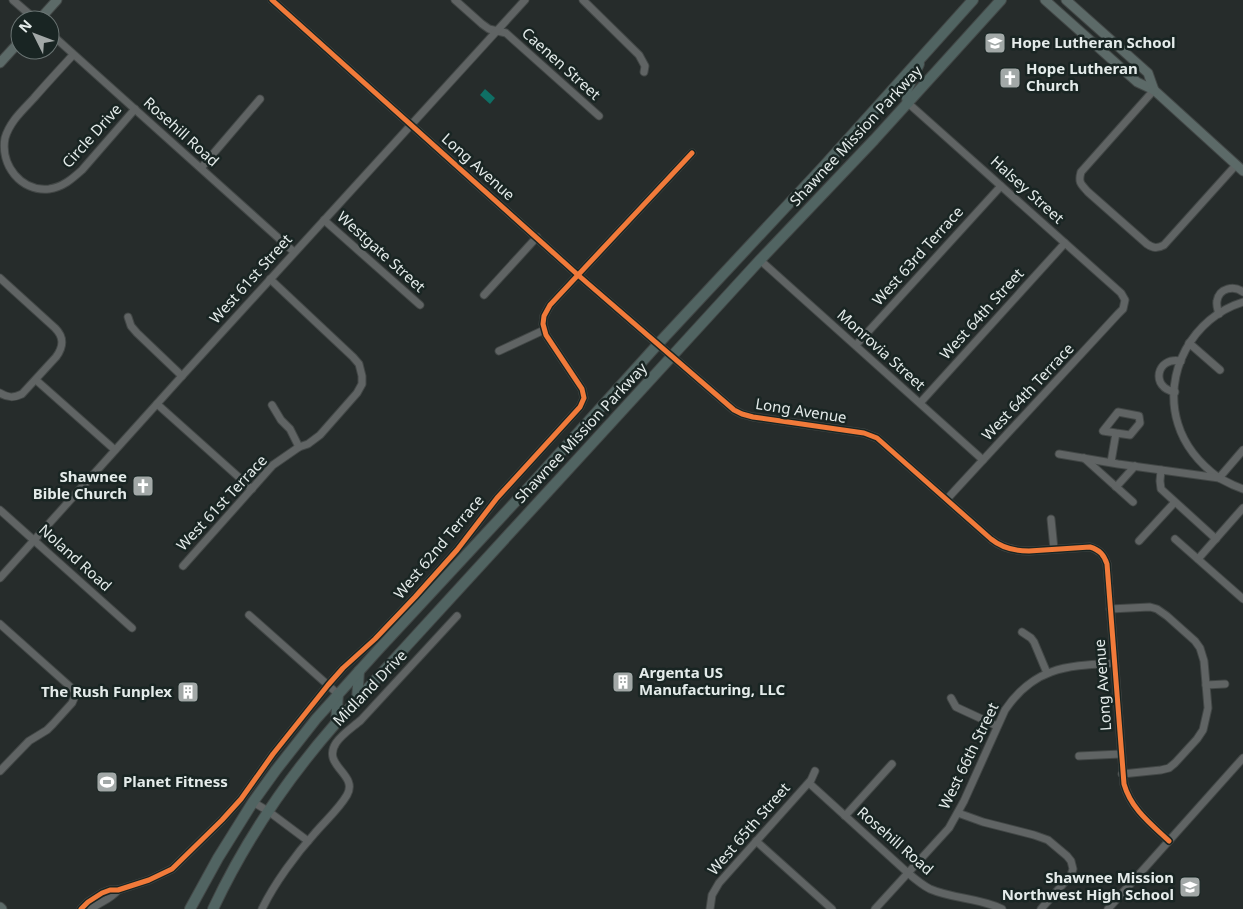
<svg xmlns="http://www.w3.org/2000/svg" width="1243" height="909" viewBox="0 0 1243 909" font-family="'Noto Sans',sans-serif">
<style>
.water{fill:#0f6f65}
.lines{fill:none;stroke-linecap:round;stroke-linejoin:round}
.minor-casing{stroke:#424746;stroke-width:9}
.major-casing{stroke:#424746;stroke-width:11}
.highway-casing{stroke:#424746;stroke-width:12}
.minor{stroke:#606464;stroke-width:7}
.major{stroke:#5c6a68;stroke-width:9}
.highway{stroke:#516462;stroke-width:10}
.cycleway-casing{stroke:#192523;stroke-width:8}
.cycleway{stroke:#f17a3a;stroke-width:5}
.labels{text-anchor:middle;stroke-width:5;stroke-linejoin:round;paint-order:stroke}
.poi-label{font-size:15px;font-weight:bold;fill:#e4ebea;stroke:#192523;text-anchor:start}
.street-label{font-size:15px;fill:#e4ebea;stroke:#192523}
</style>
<rect width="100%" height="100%" fill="#262c2b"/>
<polygon class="water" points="485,89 495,98 490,104 480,95"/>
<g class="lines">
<g class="minor-casing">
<g id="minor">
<polyline points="13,0 36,20"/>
<path d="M272,0l306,275 156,135 8,4 11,3 111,16 13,5 114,101c11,9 24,12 38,12l61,-4c10,3 14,8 17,17l17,220c7,25 27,40 45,57"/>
<polyline points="455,0 482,24 489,29 506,33 599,116"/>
<polyline points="583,0 639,55 645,66 644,72"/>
<polyline points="50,33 294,252"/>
<path d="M73,55c-13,14 -26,28 -39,43 -11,12 -24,23 -29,40 -5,27 16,54 44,51 14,-2 23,-10 33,-19l53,-61"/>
<path d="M1154,90l-73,82c-3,11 0,12 7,20l59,52c6,4 10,5 17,1l72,-80"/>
<polyline points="908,103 1121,293 1125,300 1123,309 1118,314 947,499"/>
<polyline points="201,168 260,99"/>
<polyline points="324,220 420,305"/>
<polyline points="760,260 983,460"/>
<path d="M0,278l55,50c9,9 9,18 1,29l-34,37c-8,4 -14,4 -22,-1"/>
<polyline points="484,295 537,237"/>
<path d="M1243,302c-50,15 -81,71 -65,122 7,23 22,40 41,54l24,-28"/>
<path d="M1219,314c-1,-4 -3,-8 -2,-13 2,-13 17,-16 26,-9"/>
<polyline points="128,317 131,326 137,333 182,376"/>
<polyline points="1189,343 1220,370"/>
<polyline points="856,345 1001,186"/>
<polyline points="499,351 544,330"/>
<polyline points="36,380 115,450"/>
<path d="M1175,392c-25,-4 -19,-36 6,-31"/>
<polyline points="920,403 1065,243"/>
<polyline points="157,404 252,489"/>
<polyline points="272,405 281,420 290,429 299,447"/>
<polyline points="1059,454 1118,464 1219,478 1233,485 1243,489"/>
<polyline points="1084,458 1133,502"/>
<polyline points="1111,462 1116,433 1130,435 1140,423 1139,416 1118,412 1103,431 1116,433"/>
<polyline points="1161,470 1160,481 1161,489 1216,539"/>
<polyline points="1116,487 1135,466"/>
<polyline points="0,510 132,628"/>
<polyline points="1051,519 1054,549"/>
<polyline points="1175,539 1243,599"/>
<polyline points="1139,541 1174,503"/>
<polyline points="1198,559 1243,508"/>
<polyline points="183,566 273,465 299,447 308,444 320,435 357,393 362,384 362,376 359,364 353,357 270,279"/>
<polyline points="0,578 182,376 525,0"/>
<polyline points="1110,609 1150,607 1157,609 1167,616 1195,641 1200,648 1204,661 1207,696 1208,708 1203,730 1197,739 1175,763 1169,768 1161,770 1122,774"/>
<polyline points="249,615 338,694"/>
<polyline points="0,624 75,691 75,696 72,703 53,724 47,730 29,741 0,771"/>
<polyline points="1022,632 1031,638 1034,642 1047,673"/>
<polyline points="1206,685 1225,684"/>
<polyline points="951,698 956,707 997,726"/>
<polyline points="1079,756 1121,754"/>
<path d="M809,783l99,90c7,6 14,12 22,16 23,10 50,9 72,20"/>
<polyline points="253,802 268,811 308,841"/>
<polyline points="958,813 983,822 1034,835 1048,840 1067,856 1071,861 1073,869 1071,875 1041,909"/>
<polyline points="845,816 892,764"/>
<polyline points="756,841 832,909"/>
<polyline points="81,909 88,902 102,893 110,890 118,890 149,880 172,869 222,820 241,799 273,754 328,685 343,668 375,639 415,597 457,550 497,498 580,407 584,398 582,389 546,335 543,324 544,316 550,305 692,153"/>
<path d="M91,909c9,-7 20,-10 27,-19"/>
<path d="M262,909c12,-25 34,-55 53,-76 10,-12 24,-24 32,-38 12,-21 -26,-29 -11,-52 6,-9 17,-16 25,-23l96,-104"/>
<polyline points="710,909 712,895 719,883 811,780 815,771"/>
<path d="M875,909l74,-81 15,-27 41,-91c29,-43 61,-44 109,-47"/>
<polyline points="1108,909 1243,758"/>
</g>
</g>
<g class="major-casing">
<g id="major">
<polyline points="1045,0 1137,82 1154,90 1243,171"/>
<polyline points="1066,0 1148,73 1154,90"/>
<polyline points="39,20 57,0"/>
<polyline points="0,63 20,41"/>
<polyline points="0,907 2,909"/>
</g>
</g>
<g class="highway-casing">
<g id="highway">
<polyline points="908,103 906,92 919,64"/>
<polyline points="357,700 359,671"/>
<polyline points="336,723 338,694"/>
<polyline points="190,909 218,858 253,802 276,770 316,719 378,650 530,486 658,344 823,167 973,0"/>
<path d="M213,909c32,-68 74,-130 123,-186l424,-463 114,-120 127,-140"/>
</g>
</g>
<use href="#minor" class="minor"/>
<use href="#major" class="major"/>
<use href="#highway" class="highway"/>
<g class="cycleway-casing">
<g id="cycleway">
<path d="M272,0l306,275 156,135 8,4 11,3 111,16 13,5 114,101c11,9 24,12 38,12l61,-4c10,3 14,8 17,17l17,220c7,25 27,40 45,57"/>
<polyline points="81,909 88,902 102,893 110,890 118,890 149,880 172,869 222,820 241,799 273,754 328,685 343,668 375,639 415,597 457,550 497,498 580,407 584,398 582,389 546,335 543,324 544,316 550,305 692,153"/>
</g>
</g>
<use href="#cycleway" class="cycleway"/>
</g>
<defs>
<g id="school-square" transform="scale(1.125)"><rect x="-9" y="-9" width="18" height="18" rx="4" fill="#a2a8a7" stroke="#192523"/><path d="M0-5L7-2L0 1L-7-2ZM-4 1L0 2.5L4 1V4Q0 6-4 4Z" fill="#fff"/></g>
<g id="church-square" transform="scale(1.125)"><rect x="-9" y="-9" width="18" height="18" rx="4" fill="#a2a8a7" stroke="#192523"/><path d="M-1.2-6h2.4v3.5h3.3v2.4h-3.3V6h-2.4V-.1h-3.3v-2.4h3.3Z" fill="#fff"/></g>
<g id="building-square" transform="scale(1.125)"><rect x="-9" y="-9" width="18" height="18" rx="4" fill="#a2a8a7" stroke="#192523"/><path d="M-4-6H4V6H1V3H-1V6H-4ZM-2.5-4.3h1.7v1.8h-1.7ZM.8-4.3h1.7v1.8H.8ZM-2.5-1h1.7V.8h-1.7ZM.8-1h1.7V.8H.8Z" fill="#fff"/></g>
<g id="stadium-square" transform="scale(1.125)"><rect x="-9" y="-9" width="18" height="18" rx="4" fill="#a2a8a7" stroke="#192523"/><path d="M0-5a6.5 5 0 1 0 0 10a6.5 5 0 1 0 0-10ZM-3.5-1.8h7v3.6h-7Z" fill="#fff"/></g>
</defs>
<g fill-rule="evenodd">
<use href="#school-square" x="995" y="43"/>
<use href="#church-square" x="1010" y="78"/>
<use href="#church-square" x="143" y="486"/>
<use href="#building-square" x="623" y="682"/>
<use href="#building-square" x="188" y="692"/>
<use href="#stadium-square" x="107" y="782"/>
<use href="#school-square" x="1190" y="887"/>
</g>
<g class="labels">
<g class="poi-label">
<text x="1011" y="48">Hope Lutheran School</text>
<text x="1026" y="74">Hope Lutheran<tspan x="1026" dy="17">Church</tspan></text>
<text x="127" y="482" text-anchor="end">Shawnee<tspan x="127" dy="17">Bible Church</tspan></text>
<text x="639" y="678">Argenta US<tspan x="639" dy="17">Manufacturing, LLC</tspan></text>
<text x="172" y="697" text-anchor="end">The Rush Funplex</text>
<text x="123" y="787">Planet Fitness</text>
<text x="1174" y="883" text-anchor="end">Shawnee Mission<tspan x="1174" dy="17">Northwest High School</tspan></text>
</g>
<g class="street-label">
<text transform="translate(561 64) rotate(42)" y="5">Caenen Street</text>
<text transform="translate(181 132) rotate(42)" y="5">Rosehill Road</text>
<text transform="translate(92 136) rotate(-48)" y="5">Circle Drive</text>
<text transform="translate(856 136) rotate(-47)" y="5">Shawnee Mission Parkway</text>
<text transform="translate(478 167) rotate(42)" y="5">Long Avenue</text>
<text transform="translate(1027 190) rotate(42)" y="5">Halsey Street</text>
<text transform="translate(381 252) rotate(42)" y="5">Westgate Street</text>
<text transform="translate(918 256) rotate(-48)" y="5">West 63rd Terrace</text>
<text transform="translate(251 279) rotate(-48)" y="5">West 61st Street</text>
<text transform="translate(982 314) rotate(-48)" y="5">West 64th Street</text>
<text transform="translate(881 350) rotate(42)" y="5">Monrovia Street</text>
<text transform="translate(1028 392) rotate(-47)" y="5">West 64th Terrace</text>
<text transform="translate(801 411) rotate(9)" y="5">Long Avenue</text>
<text transform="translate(581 433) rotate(-47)" y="5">Shawnee Mission Parkway</text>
<text transform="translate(222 503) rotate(-47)" y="5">West 61st Terrace</text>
<text transform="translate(439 547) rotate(-50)" y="5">West 62nd Terrace</text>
<text transform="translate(75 558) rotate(42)" y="5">Noland Road</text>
<text transform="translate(1103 685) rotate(-94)" y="5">Long Avenue</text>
<text transform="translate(370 688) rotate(-46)" y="5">Midland Drive</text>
<text transform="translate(969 756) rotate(-64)" y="5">West 66th Street</text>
<text transform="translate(749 829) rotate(-49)" y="5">West 65th Street</text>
<text transform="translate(895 841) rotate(41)" y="5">Rosehill Road</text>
</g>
</g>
<g transform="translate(35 35) rotate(312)"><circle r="24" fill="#192523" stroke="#6a7473"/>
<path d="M0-4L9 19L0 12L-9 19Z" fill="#a2a8a7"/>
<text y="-8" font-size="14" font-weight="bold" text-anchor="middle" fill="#e4ebea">N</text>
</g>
</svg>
